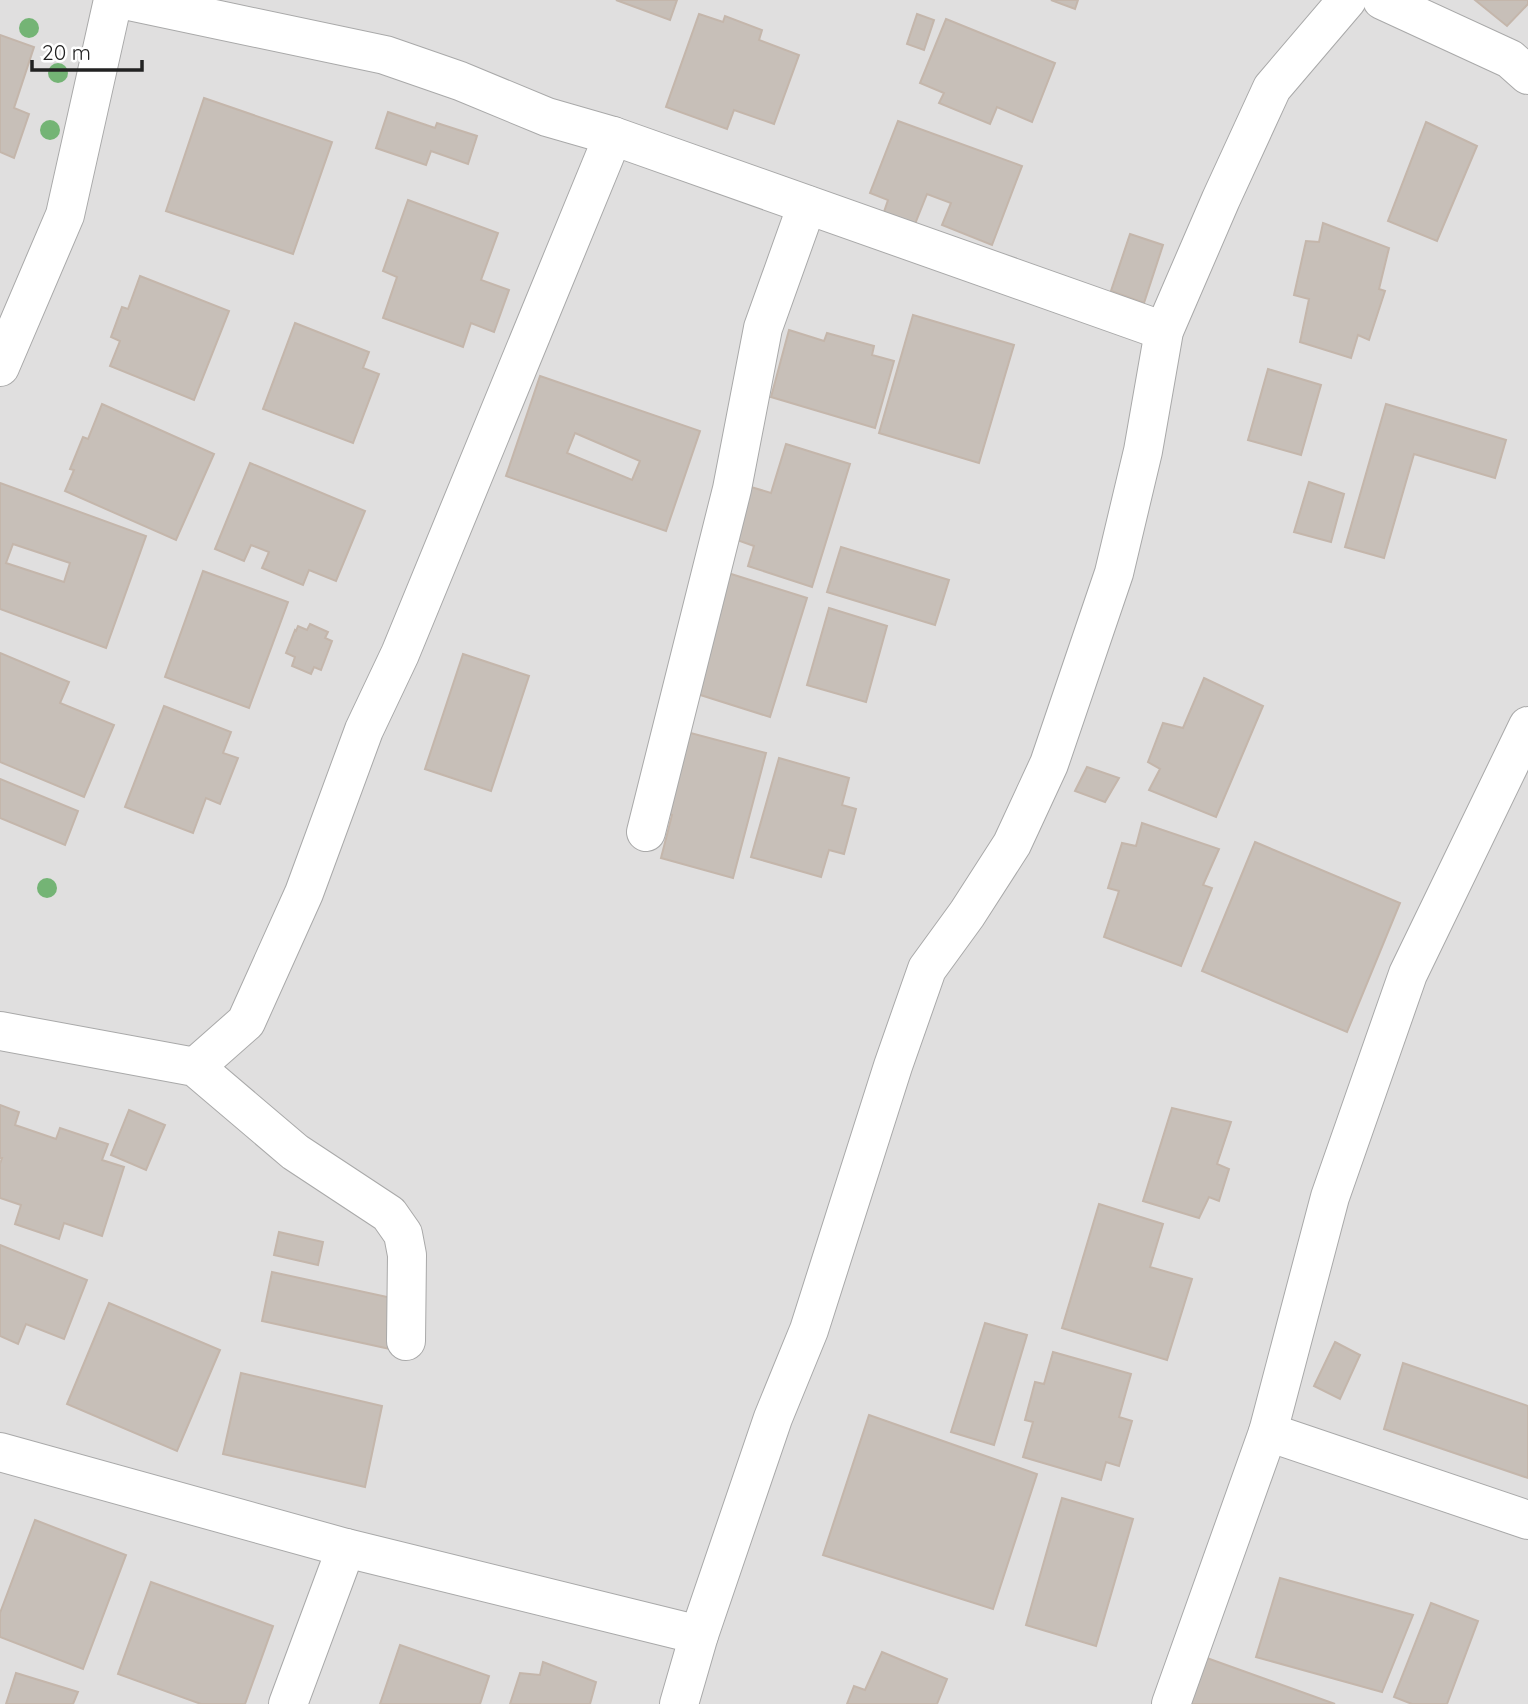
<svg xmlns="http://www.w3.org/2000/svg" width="1528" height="1704" viewBox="0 0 1528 1704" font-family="Quicksand,sans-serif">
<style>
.residential{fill:#e0dfdf}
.building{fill:#c7bfb8;stroke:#c4b6ab;stroke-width:2;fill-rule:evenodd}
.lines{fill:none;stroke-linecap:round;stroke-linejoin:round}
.minor-casing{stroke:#a9a9a9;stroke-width:40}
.minor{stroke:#fff;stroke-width:38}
.tree{fill:#74b475}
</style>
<rect width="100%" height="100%" fill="#f2efe9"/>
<rect class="residential" x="0" y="0" width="1528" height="1704"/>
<g class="building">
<polygon points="616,0 677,0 670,20"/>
<polygon points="1051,0 1078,0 1075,9"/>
<polygon points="1475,0 1528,0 1528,4 1507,26"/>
<polygon points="699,14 723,22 725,16 762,30 759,40 799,55 774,124 734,110 727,129 666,107"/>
<polygon points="917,14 934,20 924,50 907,44"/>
<polygon points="946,19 1055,63 1032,122 997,107 990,124 939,103 944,93 920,83"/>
<polygon points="0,35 34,47 14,108 29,114 14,158 0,152"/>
<polygon points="204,98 332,142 293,254 166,211"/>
<polygon points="388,112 435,128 437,123 477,136 468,164 431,151 426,165 376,148"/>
<polygon points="898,121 1022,166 992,245 942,225 951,203 927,194 915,224 884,212 888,200 870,193"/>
<polygon points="1426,122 1477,146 1437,241 1388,221"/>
<polygon points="408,200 498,233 481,280 509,290 494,332 471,323 463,347 383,318 397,277 383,271"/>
<polygon points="1323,223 1389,248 1379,289 1385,291 1369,340 1358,335 1351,358 1300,342 1309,299 1294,295 1306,241 1319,242"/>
<polygon points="1130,234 1163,245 1144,303 1111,291"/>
<polygon points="140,276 229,311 194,400 110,366 120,341 111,337 122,307 128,309"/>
<polygon points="913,315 1014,345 979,463 879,433"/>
<polygon points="295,323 369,352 363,368 379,374 353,443 263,409"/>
<polygon points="789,330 824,341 827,333 874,346 872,355 894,361 875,428 771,397"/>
<polygon points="1268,369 1321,385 1301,455 1248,440"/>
<path d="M540,376l160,55 -34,100 -160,-55zM575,433l65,28 -8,19 -65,-27z"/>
<polygon points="102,404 214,454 176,540 65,491 74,470 70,469 83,437 88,439"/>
<polygon points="1386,404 1506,440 1495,478 1414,454 1384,558 1345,547"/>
<polygon points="786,444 850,464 812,587 748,566 754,546 734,539 751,487 771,493"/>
<polygon points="250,463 365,511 336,581 309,570 303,585 262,568 269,552 251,545 244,561 215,549"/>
<polygon points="1309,482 1344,494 1331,542 1294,532"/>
<path d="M0,483l146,53 -40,112 -106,-39zM13,544l57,19 -6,19 -58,-19z"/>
<polygon points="841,547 949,580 935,625 827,592"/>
<polygon points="203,571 288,602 249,708 165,677"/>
<polygon points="728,573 807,598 770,717 691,692"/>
<polygon points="829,608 887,626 866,702 807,685"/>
<polygon points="310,624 328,632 325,638 332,641 321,670 314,667 311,674 292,666 295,657 286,653 295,630 296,631 298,626 307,630"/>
<polygon points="0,653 69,682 60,703 114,725 84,797 0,762"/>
<polygon points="463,654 529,676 491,791 425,769"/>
<polygon points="1204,678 1263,706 1216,817 1149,790 1160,769 1148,762 1163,723 1183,728"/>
<polygon points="164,706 231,732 223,753 238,758 220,804 206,798 193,833 125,807"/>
<polygon points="683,731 766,753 733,878 661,858 672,815 662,812"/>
<polygon points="779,758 849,778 842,805 856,809 844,854 829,850 821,877 751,857"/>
<polygon points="1087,767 1119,778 1105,802 1075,791"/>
<polygon points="0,779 78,811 65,845 0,818"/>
<polygon points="1142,823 1219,849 1203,885 1212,888 1181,966 1104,937 1119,891 1108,888 1122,843 1136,846"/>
<polygon points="1255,842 1400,903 1347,1032 1202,971"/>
<polygon points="0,1105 19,1112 15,1125 56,1139 60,1128 108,1144 102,1160 124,1167 102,1236 64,1223 59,1239 15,1224 21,1205 0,1198 0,1164 2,1158 0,1158"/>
<polygon points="1172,1108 1231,1122 1217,1164 1229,1169 1219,1201 1209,1197 1199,1218 1143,1201"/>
<polygon points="129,1110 165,1125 146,1170 111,1155"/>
<polygon points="1099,1204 1163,1224 1150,1267 1192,1279 1167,1360 1062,1328"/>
<polygon points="279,1232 323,1242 318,1265 274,1255"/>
<polygon points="0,1245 87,1280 64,1339 26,1324 18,1344 0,1336"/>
<polygon points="272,1272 401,1300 390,1349 262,1321"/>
<polygon points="109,1303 220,1350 177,1451 67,1404"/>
<polygon points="985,1323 1027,1335 994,1445 951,1432"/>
<polygon points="1335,1342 1360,1355 1340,1399 1314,1386"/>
<polygon points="1053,1352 1131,1374 1119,1417 1132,1421 1119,1466 1106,1462 1101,1480 1023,1457 1033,1422 1025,1420 1035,1382 1044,1384"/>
<polygon points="1403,1363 1528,1406 1528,1478 1384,1429"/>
<polygon points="241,1373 382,1406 365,1487 223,1454"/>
<polygon points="869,1415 1037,1474 993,1609 823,1555"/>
<polygon points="1062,1498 1133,1519 1096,1646 1026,1625"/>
<polygon points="35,1520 126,1555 83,1669 0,1637 0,1613"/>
<polygon points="1280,1578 1413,1615 1382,1692 1256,1657"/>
<polygon points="151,1582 273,1626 245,1704 201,1704 118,1674"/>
<polygon points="1431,1603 1478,1621 1447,1704 1412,1704 1394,1697"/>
<polygon points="400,1645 489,1676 480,1704 380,1704"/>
<polygon points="882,1652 947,1679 937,1704 847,1704 854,1686 865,1690"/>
<polygon points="1204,1657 1335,1704 1190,1704"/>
<polygon points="543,1662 596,1682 590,1704 510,1704 520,1673 540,1675"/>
<polygon points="16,1673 78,1692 73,1704 6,1704"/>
</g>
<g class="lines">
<g class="minor-casing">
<g id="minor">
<polyline points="124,0 385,55 460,81 547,117 613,136 400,654 364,730 304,893 246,1022 195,1067"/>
<polyline points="1382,0 1510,59 1528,75"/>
<polyline points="613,136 1164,331"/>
<polyline points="0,367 65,215 113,0"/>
<polyline points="646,832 732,489 763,328 807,205"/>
<polyline points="0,1031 195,1067 295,1152 389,1214 403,1234 407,1255 406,1341"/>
<polyline points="1268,1432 1528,1520"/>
<polyline points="0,1452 346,1548 699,1635"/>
<polyline points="288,1704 346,1548"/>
<polyline points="679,1704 699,1635 773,1418 809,1330 893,1066 927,969 967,914 1012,844 1049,764 1114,573 1143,451 1164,331 1221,199 1272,88 1347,0"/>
<polyline points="1171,1704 1268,1432 1330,1197 1408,974 1528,726"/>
</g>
</g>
<use href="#minor" class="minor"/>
</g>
<g class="tree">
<circle cx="29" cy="28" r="10"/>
<circle cx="58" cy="73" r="10"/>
<circle cx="50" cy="130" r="10"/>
<circle cx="47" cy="888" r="10"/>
</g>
<path d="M32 60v10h110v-10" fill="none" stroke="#222222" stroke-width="3.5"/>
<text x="42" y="60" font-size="21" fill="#222222" stroke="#ffffff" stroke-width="5" paint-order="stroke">20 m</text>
</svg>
